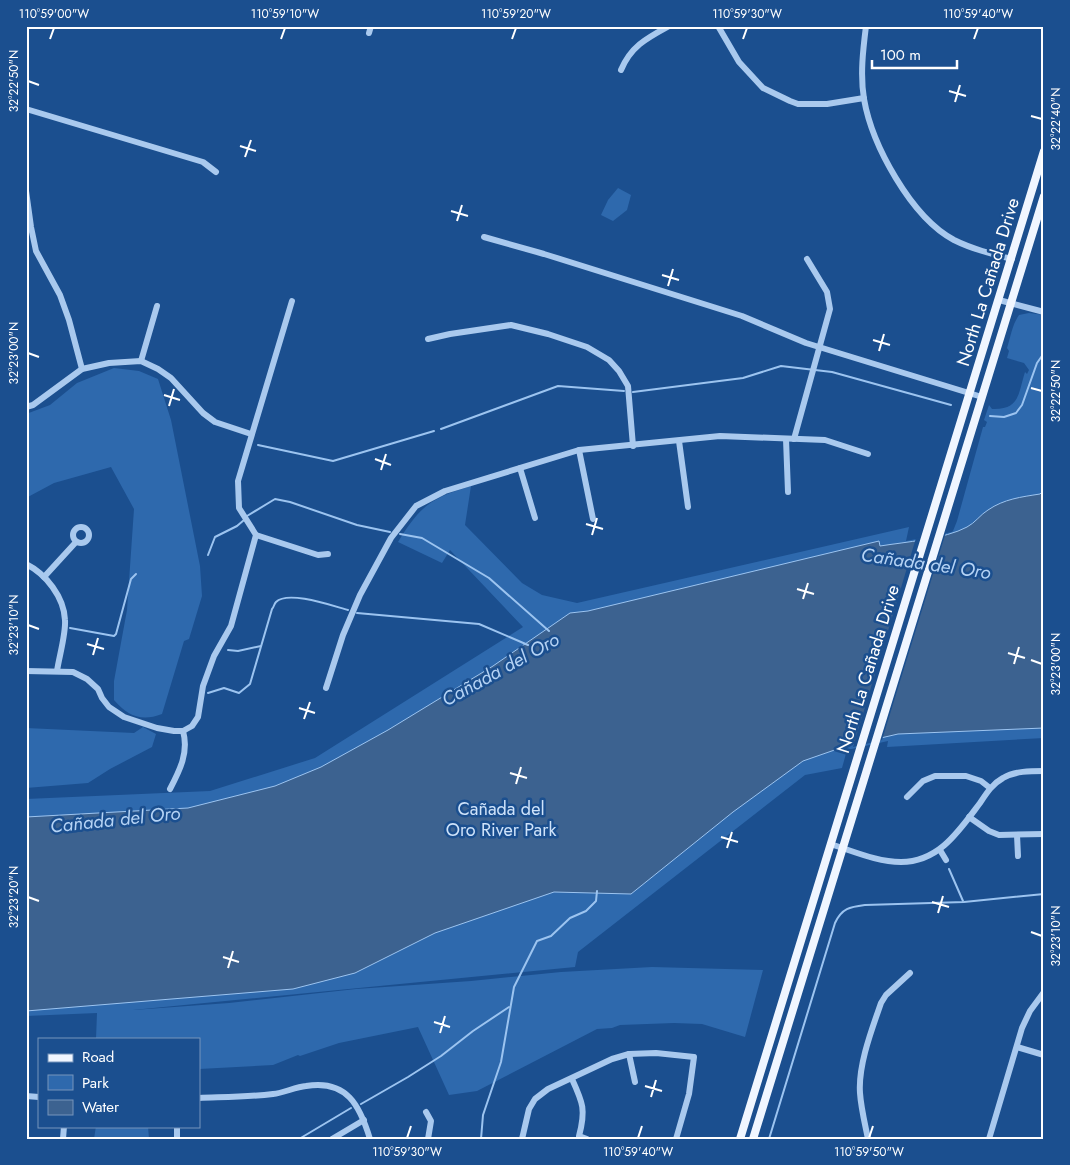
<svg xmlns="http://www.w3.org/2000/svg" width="1070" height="1165" viewBox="0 0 1070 1165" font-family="Jost,sans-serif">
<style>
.green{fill:#2e69ad}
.water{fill:#3c6290;stroke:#9cc4f0}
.pier{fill:#1b4f8f}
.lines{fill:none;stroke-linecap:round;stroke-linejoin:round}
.stream{stroke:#9cc4f0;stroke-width:2}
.minor{stroke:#a9c9ee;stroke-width:6}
.major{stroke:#f0f6ff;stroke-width:8}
.ticks{fill:none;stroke:#fff;stroke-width:2}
.labels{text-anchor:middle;stroke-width:5;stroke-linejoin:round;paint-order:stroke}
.street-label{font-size:18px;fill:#fff;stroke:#1b4f8f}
.park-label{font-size:18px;fill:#cfe3fa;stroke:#1b4f8f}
.water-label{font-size:19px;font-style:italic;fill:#b5d3f5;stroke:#1b4f8f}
.neatline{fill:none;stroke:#fff;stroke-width:2}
.ticks-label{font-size:12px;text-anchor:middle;fill:#fff}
</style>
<rect width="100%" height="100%" fill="#1b4f8f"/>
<g class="green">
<polygon points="618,188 631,195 627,210 613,221 601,215 608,200"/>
<path d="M1029,313l15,2v423l-157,9 1,-6 -41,9 -5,18 -37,7 -227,177 -3,15 -442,43 96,-7 127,-14 115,-8 90,-9 91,-5 111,3 -18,67 -43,-13 -28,-1 -54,2 -8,3 -15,1 -120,62 -28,4 -31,-68 -79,16 -39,13 -2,-1 -25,10 -74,4v-30h-103l1,-26 -71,3v-217l184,-8 105,-33 208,-131 -73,-77 -8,13 -44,-21c22,-36 33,-44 73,-56l-6,39 57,58 20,12 35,8 332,-76 -3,14 46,-9 1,-1 4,-10 26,-94h2l2,-5 -3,-2 5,-15 3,4c28,1 26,-15 33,-37l2,2 2,-4 -5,-7 -17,-5 2,-7 -2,-3c4,-12 5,-23 12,-33z"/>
<path d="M114,368l25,3 19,8 13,41 29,146 2,30 -13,43 -5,2 -22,73c-21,8 -34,2 -48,-14v-19l13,-71 7,-101 -23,-42 -57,16 -28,15v-84l24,-9 27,-22z"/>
<polygon points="143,727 156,734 152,747 110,769 88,783 26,788 26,728 134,733"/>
<polygon points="96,1126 148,1126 149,1139 94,1139"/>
</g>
<path class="water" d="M1044,490v238l-146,6 -52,12 -43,15 -70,51 -102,82 -77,-2 -119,41 -80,40 -62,16 -267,22v-194l162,-9 87,-22 46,-19 67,-37 105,-64 77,-53 18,-2 291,-70 1,5c25,-4 65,-7 87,-19 8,-4 14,-13 21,-17 16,-11 33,-13 52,-16z"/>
<polygon class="pier" points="946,532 882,740 853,747 916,538"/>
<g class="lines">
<g class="stream">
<polyline points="633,392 743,378 781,366 832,372 951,405"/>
<polyline points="990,416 1004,417 1016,413 1022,405 1037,363 1044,353"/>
<polyline points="441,429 558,386 624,391"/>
<polyline points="258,445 333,461 434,431"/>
<polyline points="247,516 275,499 290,502 357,525 390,532"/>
<polyline points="400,534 422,538 489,578 549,631"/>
<polyline points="208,555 215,537 237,526 244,520"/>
<polyline points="357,613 479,624 528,645"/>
<polyline points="70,628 114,636 116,634 131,579 136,574"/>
<polyline points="228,650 238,651 261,646"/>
<path d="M208,693l16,-5 15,5 11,-9 22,-75c2,-2 2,-5 4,-7 12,-12 57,4 72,8"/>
<polyline points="949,869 963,901"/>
<polyline points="361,1104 408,1077 441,1056 473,1031 509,1007"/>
<polyline points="299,1139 351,1108"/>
<polyline points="481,1139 483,1115 501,1062 514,987 537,941 551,936 570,918 586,911 596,901 597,891"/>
<path d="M769,1139l66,-216c7,-15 15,-16 30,-18l99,-3 80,-8"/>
</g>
<g class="minor">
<polyline points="718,26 739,62 763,88 790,101 798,104 827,104 864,98"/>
<path d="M866,26c-3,24 -6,49 -2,73 8,46 47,118 90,141 18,9 38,14 58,19"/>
<polyline points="369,33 371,26"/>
<path d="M621,70c10,-24 26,-32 48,-44"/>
<polyline points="26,109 203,162 216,172"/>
<polyline points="26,191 31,227 36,251 60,295 69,320 82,369"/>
<polyline points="484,237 544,254 742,316 806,343 982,397"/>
<polyline points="999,300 1044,312"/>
<polyline points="428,339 450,334 511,325 548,334 587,347 609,360 619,371 628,386 633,446"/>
<polyline points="141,361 157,306"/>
<polyline points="26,407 33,405 82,369 109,363 141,361 158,369 171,378 203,413 215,422 251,434"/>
<polyline points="786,439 788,492"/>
<polyline points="794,439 830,309 827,292 807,259"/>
<polyline points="679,441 688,507"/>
<polyline points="579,450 593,519"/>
<polyline points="520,468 535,518"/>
<circle cx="81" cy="535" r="8"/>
<polyline points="256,535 318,555 328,554"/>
<path d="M26,564c20,10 38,33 39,56 1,14 -6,37 -8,51"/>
<polyline points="44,577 76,542"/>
<polyline points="26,671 73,672 87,679 98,689 102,698 109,707 124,717 157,728 174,731 183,731 192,726 198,717 203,686 214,656 231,626 256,535 239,508 238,481 292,301"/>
<polyline points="326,688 343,635 360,595 391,538 416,506 445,491 579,450 720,436 825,440 868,454"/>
<path d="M170,789c10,-19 19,-37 13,-58"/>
<polyline points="907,797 923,781 935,776 966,776 981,781 990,788"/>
<polyline points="969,817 989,831 999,835 1044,834"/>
<polyline points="1017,835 1018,856"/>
<path d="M830,844c23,7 47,18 71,18 38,0 58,-31 79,-59 6,-9 12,-19 23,-25 12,-7 27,-7 41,-7"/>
<polyline points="940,850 946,860"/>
<polyline points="1017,1047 1044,1055"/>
<polyline points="629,1054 635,1082"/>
<path d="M572,1079c11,24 14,31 7,57l8,3"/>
<polyline points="26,1096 39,1097"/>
<path d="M199,1098c24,-1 49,-1 74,-4 11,-1 22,-7 33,-8 41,-7 54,20 64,53"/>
<polyline points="426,1112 431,1121 428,1139"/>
<polyline points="177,1126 177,1139"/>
<polyline points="63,1139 64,1126"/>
<polyline points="332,1139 364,1120"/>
<polyline points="522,1139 529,1109 535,1099 548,1089 612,1059 629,1054 656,1053 694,1057 689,1094 676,1139"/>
<path d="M868,1139c-3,-15 -7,-31 -8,-46 -2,-28 12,-64 21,-90l5,-8 24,-22"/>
<polyline points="989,1139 1022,1028 1030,1011 1044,992"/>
</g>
<g class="major">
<polyline points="740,1139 1044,151"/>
<polyline points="753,1139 1044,196"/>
</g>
</g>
<path class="ticks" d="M50,39l4,-11M281,39l4,-11M512,39l4,-11M743,39l4,-11M974,39l4,-11M28,81l11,4M949,91l17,5M955,102l5,-17M1031,116l11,3M240,146l16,5M245,157l6,-17M451,211l17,5M457,221l5,-16M662,275l17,5M668,286l5,-17M873,340l17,5M879,351l5,-17M28,353l11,4M1031,388l11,3M164,395l16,5M169,406l5,-17M375,459l16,6M381,470l5,-16M586,524l17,5M592,535l5,-17M797,589l17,5M803,599l5,-16M28,625l11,4M87,644l17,5M1008,653l17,5M93,655l5,-17M1031,660l11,4M1014,664l5,-17M299,708l16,5M304,719l6,-17M510,773l17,5M516,784l5,-17M721,837l17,5M727,848l5,-16M28,897l11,4M932,902l17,5M938,913l5,-17M1031,932l11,4M223,957l16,5M228,968l5,-17M434,1022l16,5M440,1033l5,-17M645,1086l17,5M651,1097l5,-17M407,1138l4,-12M638,1138l4,-12M869,1138l4,-12"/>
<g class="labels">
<g class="street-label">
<text transform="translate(988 282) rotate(-73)" y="6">North La Cañada Drive</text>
<text transform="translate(868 669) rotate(-73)" y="6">North La Cañada Drive</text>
</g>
<g class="park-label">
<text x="501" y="815">Cañada del<tspan x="501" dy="21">Oro River Park</tspan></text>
</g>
<g class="water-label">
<text transform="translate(926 563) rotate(8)" y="7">Cañada del Oro</text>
<text transform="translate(500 669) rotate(-29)" y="7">Cañada del Oro</text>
<text transform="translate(115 819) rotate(-6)" y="7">Cañada del Oro</text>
</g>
</g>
<rect width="1070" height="1165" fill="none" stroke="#1b4f8f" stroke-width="55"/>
<rect x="38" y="1038" width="162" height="90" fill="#1b4f8f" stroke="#7695bc"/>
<rect x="48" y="1054" width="25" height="8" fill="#f0f6ff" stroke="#7695bc"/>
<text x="82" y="1062" font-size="15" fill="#ffffff">Road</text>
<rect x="48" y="1075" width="25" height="15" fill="#2e69ad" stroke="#7695bc"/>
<text x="82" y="1088" font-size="15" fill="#ffffff">Park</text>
<rect x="48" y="1100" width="25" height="15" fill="#3c6290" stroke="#7695bc"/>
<text x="82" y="1112" font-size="15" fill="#ffffff">Water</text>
<path d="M872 60v8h85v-8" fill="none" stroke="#ffffff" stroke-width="2.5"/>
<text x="880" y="60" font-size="15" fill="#ffffff" stroke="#1b4f8f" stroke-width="4" paint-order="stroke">100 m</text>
<rect x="28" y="28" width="1014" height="1110" class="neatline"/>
<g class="ticks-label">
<text x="54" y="18">110°59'00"W</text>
<text x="285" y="18">110°59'10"W</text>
<text x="516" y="18">110°59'20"W</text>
<text x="747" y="18">110°59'30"W</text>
<text x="978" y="18">110°59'40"W</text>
<text transform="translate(14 81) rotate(-90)" y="4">32°22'50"N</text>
<text transform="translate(1056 119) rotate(-90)" y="4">32°22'40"N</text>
<text transform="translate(14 353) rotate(-90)" y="4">32°23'00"N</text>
<text transform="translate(1056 391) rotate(-90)" y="4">32°22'50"N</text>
<text transform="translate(14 625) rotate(-90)" y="4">32°23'10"N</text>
<text transform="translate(1056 664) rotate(-90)" y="4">32°23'00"N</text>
<text transform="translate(14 897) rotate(-90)" y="4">32°23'20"N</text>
<text transform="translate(1056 936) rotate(-90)" y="4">32°23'10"N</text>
<text x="407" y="1156">110°59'30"W</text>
<text x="638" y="1156">110°59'40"W</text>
<text x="869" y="1156">110°59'50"W</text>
</g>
</svg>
